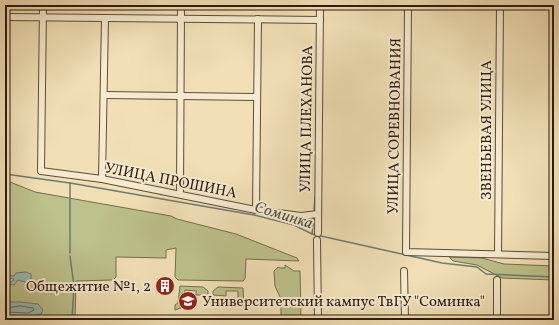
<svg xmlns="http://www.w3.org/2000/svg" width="559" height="325" viewBox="0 0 559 325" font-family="Vollkorn,serif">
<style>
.green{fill:#bdc18c;stroke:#756e4c}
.water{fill:#9bbcb3;stroke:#6f7b71}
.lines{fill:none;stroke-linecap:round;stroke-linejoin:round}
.shore{stroke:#646b60;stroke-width:1}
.stream{stroke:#6f7b71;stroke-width:1.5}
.minor-casing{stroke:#5e4c37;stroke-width:8}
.minor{stroke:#f6ebd0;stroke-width:6}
.labels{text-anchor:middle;stroke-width:4;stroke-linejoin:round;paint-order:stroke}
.street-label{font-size:15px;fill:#2d1a0d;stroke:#f6ebd0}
.poi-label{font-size:15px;fill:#2d1a0d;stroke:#f6ebd0;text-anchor:end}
.water-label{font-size:16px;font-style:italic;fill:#545347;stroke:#f6ebd0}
</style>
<rect width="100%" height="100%" fill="#f1e0b6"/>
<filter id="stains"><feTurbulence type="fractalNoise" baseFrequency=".005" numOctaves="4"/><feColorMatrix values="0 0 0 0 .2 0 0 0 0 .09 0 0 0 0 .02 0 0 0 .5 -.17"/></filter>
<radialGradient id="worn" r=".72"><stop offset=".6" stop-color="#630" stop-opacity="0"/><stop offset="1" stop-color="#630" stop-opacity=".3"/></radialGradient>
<g class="green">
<polygon points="5,180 35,192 171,216 177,219 236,234 297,258 299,261 246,259 245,279 243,281 178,280 175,277 176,248 166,250 166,258 116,257 116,277 113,280 76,281 75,320 5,320"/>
<polygon points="449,257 482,258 504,264 554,266 554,280 502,278 477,265 453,261"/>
<polygon points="285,265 294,271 300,271 301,320 281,320 281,299 275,286 274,271 278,267 280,268 285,268"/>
<polygon points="180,286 203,287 208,291 208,295 196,295 196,291 185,290 185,304 181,304 181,308 175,310 175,305 178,303"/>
<polygon points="218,287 243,288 244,309 242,304 238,304 238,291 226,291 226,296 213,295 213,291"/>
</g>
<g class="water">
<polygon points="26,272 31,274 31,279 33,280 34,283 32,284 18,280 14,285 7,284 14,280 13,278 5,280 5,275 14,276 16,273"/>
<polygon points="9,302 20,302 38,304 43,310 41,314 26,317 5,316 5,304"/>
</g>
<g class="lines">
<polyline class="shore" points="5,308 20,306 33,308 34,310 28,313 5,312"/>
<g class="stream">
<polyline points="5,174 70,183 254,215 294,225 312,234 442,263 477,267 486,274 554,277"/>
<polyline points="70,183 70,253"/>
<polyline points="314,212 315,197"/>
<polyline points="312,234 314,217"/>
<polyline points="70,256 74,286 72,320"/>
</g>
<g class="minor-casing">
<g id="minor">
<polyline points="43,5 41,171 102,179 256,210 301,216 318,214"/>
<polyline points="408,5 406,252 554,256"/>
<polyline points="5,17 320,20"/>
<polyline points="104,95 257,97"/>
<polyline points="102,179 105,18"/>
<polyline points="180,194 181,5"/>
<polyline points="256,210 258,19"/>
<polyline points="318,233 320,5"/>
<polyline points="317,240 318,320"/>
<polyline points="498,254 500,5"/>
<polyline points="404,271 405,320"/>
<polyline points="497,320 497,280"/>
</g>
</g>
<use href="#minor" class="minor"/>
</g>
<defs>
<g id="building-disc" transform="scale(1)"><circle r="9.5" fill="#8f2418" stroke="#f6ebd0"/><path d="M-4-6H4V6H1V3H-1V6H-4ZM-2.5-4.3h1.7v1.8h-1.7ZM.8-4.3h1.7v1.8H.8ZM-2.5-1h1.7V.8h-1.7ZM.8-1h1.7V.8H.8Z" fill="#fff"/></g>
<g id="university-disc" transform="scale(1)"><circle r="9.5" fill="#8f2418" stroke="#f6ebd0"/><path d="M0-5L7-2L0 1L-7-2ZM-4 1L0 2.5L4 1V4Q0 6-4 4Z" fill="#fff"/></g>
</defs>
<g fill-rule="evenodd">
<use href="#building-disc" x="165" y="286"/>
<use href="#university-disc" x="188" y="301"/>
</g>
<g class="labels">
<g class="street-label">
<text transform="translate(306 119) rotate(-89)" y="5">УЛИЦА ПЛЕХАНОВА</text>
<text transform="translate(394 126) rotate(-89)" y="5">УЛИЦА СОРЕВНОВАНИЯ</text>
<text transform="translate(486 130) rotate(-90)" y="5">ЗВЕНЬЕВАЯ УЛИЦА</text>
<text transform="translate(171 180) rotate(11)" y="5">УЛИЦА ПРОШИНА</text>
</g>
<g class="poi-label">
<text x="151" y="291">Общежитие №1, 2</text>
<text x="202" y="306" text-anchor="start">Университетский кампус ТвГУ "Соминка"</text>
</g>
<g class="water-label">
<text transform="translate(284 214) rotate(17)" y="6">Соминка</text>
</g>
</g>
<rect width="559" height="325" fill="none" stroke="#f1e0b6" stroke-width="20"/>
<rect x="6" y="6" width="547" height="313" fill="none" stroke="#2d1a0d" stroke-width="2"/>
<rect x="10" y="10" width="539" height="305" fill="none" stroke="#2d1a0d"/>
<rect width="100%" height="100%" filter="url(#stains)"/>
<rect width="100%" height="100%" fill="url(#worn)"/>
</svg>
